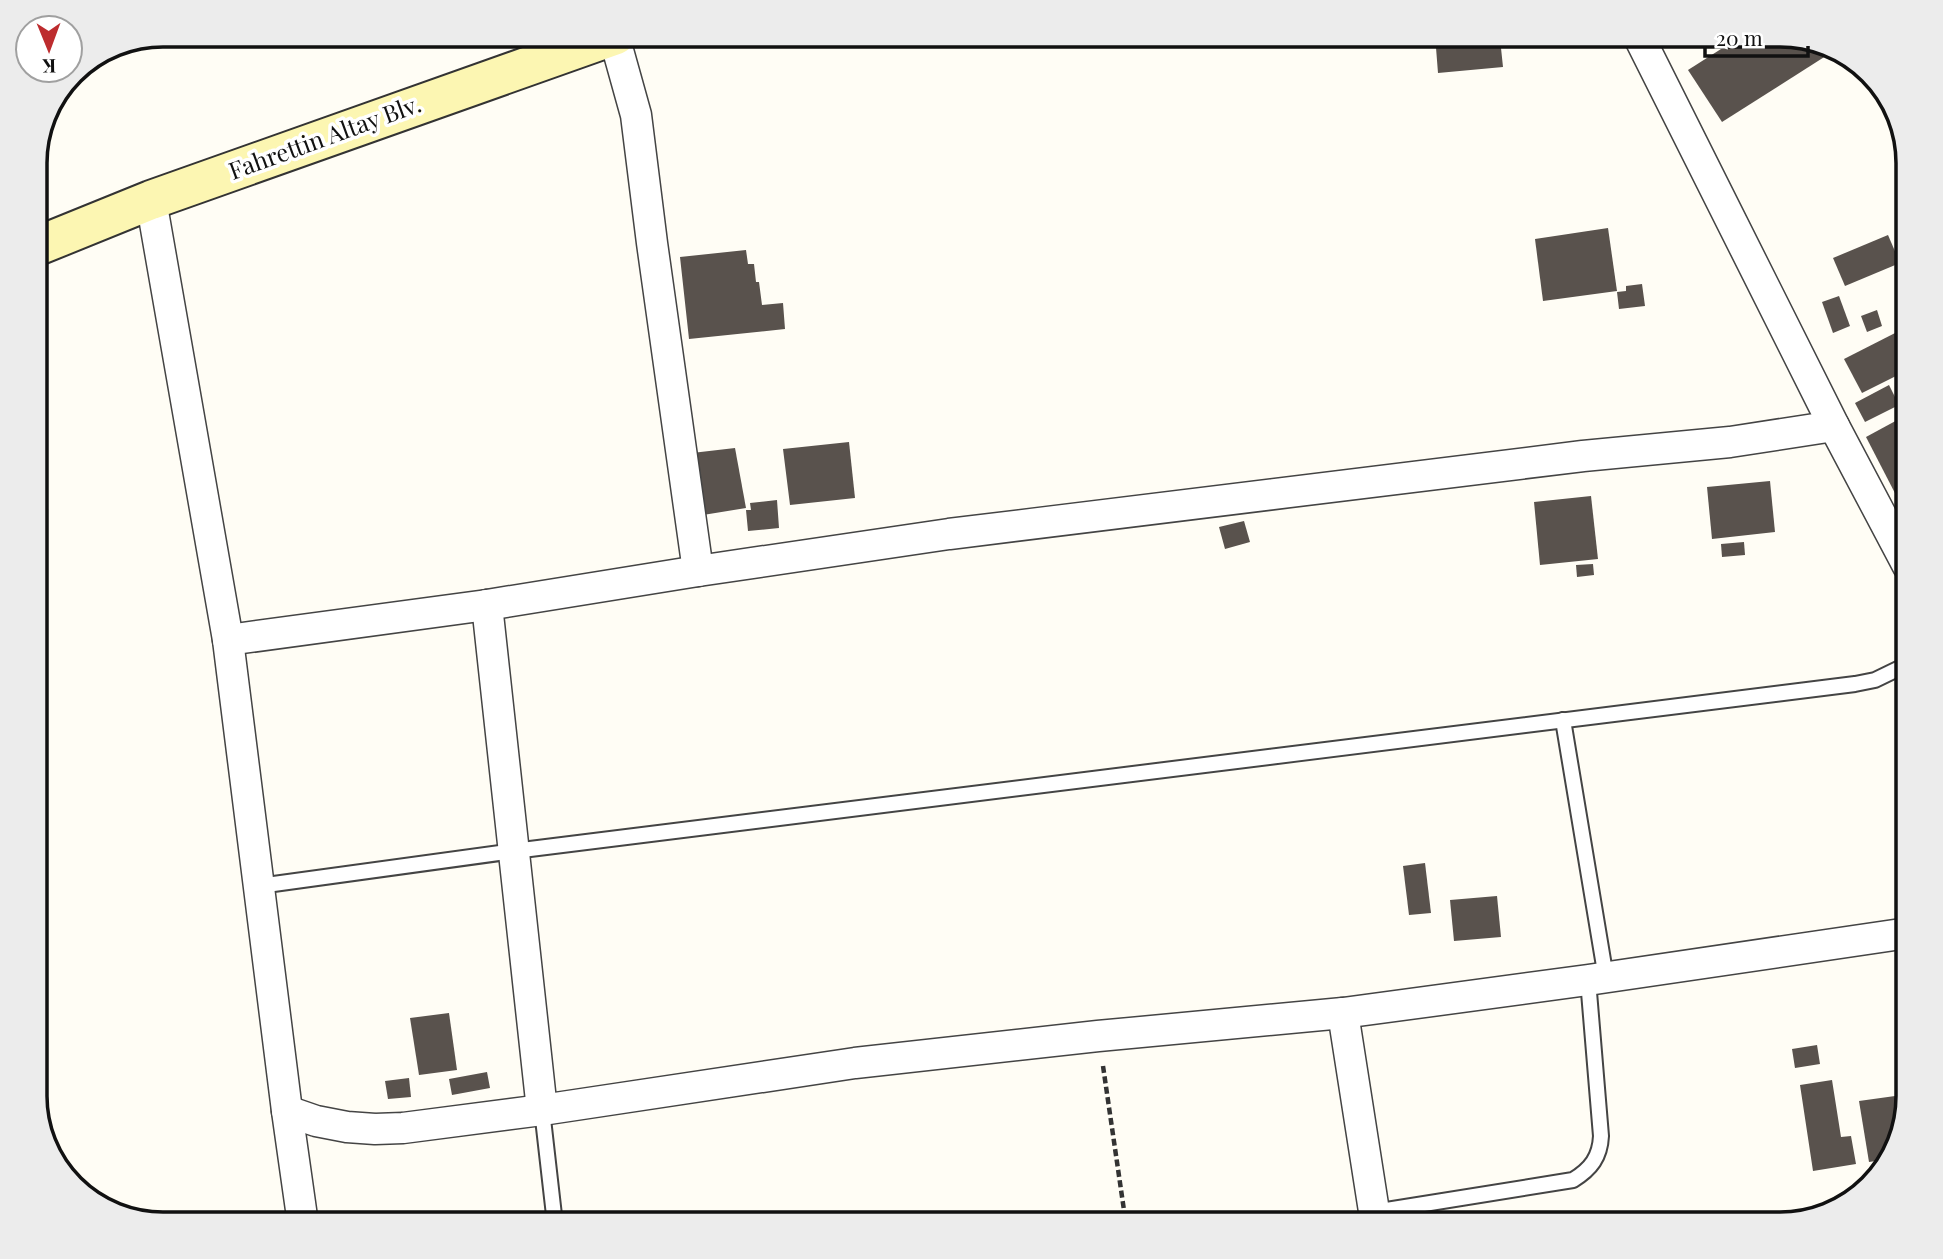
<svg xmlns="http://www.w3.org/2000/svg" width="1943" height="1259" viewBox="0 0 1943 1259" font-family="'Playfair Display',serif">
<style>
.building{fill:#59524d}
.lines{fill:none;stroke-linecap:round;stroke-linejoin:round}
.lane-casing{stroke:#444;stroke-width:18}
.street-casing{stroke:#444;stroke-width:33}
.secondary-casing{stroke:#333;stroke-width:42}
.path{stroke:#333;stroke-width:4.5;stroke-dasharray:7 3.5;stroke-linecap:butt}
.lane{stroke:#fff;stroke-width:14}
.street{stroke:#fff;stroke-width:30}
.secondary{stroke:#fcf6b2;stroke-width:38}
.labels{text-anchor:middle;stroke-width:7;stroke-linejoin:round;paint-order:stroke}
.street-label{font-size:24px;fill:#111;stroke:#fff}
.rim{fill:none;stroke:#111;stroke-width:3.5}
</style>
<rect width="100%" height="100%" fill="#fffdf5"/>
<g class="building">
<polygon points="1435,35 1508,35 1509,47 1501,48 1503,67 1438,73"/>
<polygon points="1743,35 1779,35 1825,49 1829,54 1722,122 1688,70"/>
<polygon points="1608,228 1617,291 1543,301 1535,239"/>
<polygon points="1888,235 1900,263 1845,286 1833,258"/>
<polygon points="746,250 748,264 754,264 756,282 759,282 762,305 783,303 785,329 689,339 680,257"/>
<polygon points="1642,284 1645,306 1619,309 1617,292 1626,291 1626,286"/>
<polygon points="1839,296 1850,326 1833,333 1822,302"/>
<polygon points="1877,310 1882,326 1867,332 1861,316"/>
<polygon points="1901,330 1908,343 1908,370 1862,393 1844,359"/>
<polygon points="1889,385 1899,405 1865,422 1855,403"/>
<polygon points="1901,418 1908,431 1908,495 1898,499 1866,437"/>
<polygon points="849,442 855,498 790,505 783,449"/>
<polygon points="735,448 746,508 703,515 692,453"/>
<polygon points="1770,481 1775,532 1712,539 1707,487"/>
<polygon points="1591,496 1598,559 1540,565 1534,502"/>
<polygon points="777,500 779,528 748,531 746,510 751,510 750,503"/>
<polygon points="1244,521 1250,542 1225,549 1219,527"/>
<polygon points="1744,542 1745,555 1722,557 1721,544"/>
<polygon points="1593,564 1594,575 1577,577 1576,565"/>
<polygon points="1425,863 1431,913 1409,915 1403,866"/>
<polygon points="1497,896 1501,937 1454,941 1450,900"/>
<polygon points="449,1013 457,1070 419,1075 410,1018"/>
<polygon points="1817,1045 1820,1064 1795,1068 1792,1049"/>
<polygon points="487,1072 490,1088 452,1095 449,1079"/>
<polygon points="409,1078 411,1097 388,1099 385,1081"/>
<polygon points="1832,1080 1841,1137 1851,1136 1856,1164 1813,1171 1800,1085"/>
<polygon points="1895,1096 1899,1124 1889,1159 1869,1162 1859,1101"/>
</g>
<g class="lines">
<g class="lane-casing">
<g id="lane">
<polyline points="1563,720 1606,978"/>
<polyline points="259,886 514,851 1855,684 1875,680 1908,664"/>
<polyline points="542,1110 555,1224"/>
<path d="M1374,1212l199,-32c18,-11 27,-23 28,-44l-13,-156"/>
</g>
</g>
<g class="street-casing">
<g id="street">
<polyline points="1638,35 1834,426 1908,566"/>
<polyline points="614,36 636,115 652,243 698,571"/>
<polyline points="151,200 228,640 287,1111 303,1224"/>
<polyline points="487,605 542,1110"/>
<polyline points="228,640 487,605 698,571 949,534 1583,456 1730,442 1834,426"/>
<polyline points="1343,1013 1376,1224"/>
<polyline points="287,1111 316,1121 347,1127 375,1129 403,1128 542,1110 855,1063 1098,1036 1343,1013 1588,980 1908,933"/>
</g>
</g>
<g class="secondary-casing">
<polyline id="secondary" points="35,247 151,200 616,35"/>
</g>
<polyline class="path" points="1103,1066 1126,1224"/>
<use href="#lane" class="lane"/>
<use href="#street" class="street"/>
<use href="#secondary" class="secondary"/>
</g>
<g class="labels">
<g class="street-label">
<text transform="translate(325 138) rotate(-20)" y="8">Fahrettin Altay Blv.</text>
</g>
</g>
<path d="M0 0H1943V1259H0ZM163 47H1780A116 116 0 0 1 1896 163V1096A116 116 0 0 1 1780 1212H163A116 116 0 0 1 47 1096V163A116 116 0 0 1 163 47Z" fill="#ececec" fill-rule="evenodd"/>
<path class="rim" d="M163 47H1780A116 116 0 0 1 1896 163V1096A116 116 0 0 1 1780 1212H163A116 116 0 0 1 47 1096V163A116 116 0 0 1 163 47Z"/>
<g transform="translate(49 49) rotate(179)"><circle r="33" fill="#ffffff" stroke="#a0a0a0" stroke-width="2"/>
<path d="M0-5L12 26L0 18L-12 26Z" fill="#bd2c2e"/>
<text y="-10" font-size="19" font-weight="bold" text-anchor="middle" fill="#111111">K</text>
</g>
<path d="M1705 46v10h103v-10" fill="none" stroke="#111111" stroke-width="3.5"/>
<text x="1716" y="46" font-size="21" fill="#111111" stroke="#ffffff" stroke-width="5" paint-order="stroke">20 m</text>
</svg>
